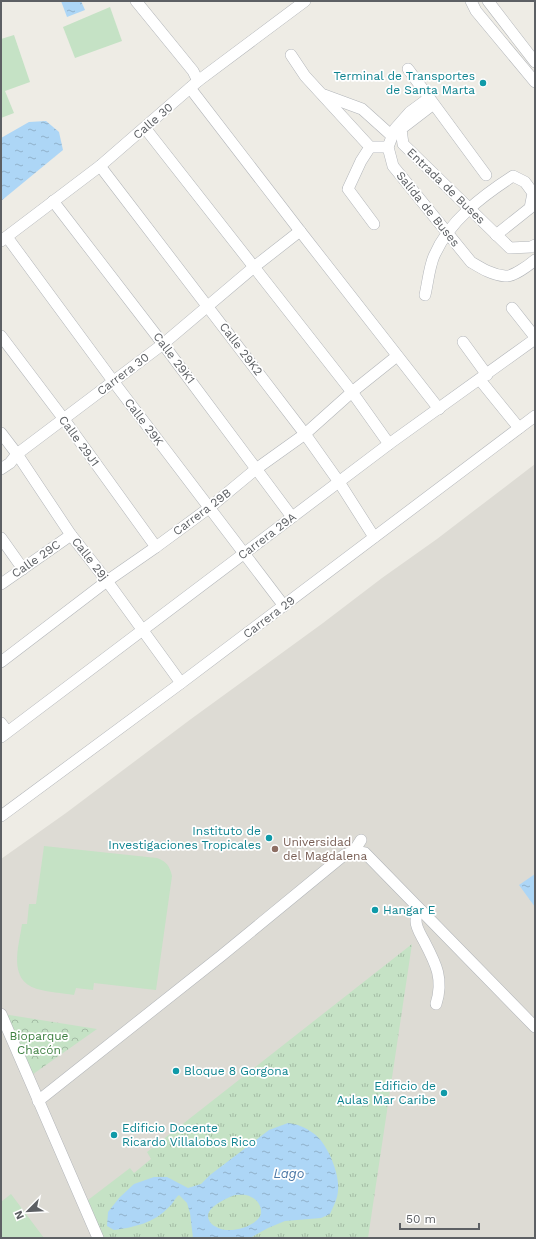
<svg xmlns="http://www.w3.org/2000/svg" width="536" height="1239" viewBox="0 0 536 1239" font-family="'Work Sans',sans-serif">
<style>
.education{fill:#dddbd4}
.grass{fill:url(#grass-tufts)}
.park{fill:url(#park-crowns)}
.pitch{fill:#c5e2c5}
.water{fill:url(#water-ripples);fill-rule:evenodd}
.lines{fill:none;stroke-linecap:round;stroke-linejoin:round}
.minor-casing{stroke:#b2b5b9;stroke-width:12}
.minor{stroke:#fff;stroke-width:11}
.culture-dot{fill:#0f9aa8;stroke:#fff;stroke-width:1.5}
.education-dot{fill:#8d6e63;stroke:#fff;stroke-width:1.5}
.labels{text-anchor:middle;stroke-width:3.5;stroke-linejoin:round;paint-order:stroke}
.culture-label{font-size:12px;fill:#0d838f;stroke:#fff;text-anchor:end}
.street-label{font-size:12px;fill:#5d6064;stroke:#fff}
.education-label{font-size:12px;fill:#785e54;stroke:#fff;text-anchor:start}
.park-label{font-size:12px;fill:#3f8142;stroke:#fff}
.water-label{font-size:13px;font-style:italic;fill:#4c78a6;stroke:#fff}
</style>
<defs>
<pattern id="grass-tufts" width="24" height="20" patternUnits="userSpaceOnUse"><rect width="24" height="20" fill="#c5e2c5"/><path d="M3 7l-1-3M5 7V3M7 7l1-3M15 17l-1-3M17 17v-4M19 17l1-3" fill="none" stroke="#a3bba4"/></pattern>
<pattern id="park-crowns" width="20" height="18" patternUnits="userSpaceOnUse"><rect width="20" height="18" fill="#c5e2c5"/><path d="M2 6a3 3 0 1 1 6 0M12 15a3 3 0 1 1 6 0" fill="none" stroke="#a3bba4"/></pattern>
<pattern id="water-ripples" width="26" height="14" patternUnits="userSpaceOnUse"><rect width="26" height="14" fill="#add6f6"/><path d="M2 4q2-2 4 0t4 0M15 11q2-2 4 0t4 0" fill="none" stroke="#90b1cb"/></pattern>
</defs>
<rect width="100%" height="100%" fill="#eeece5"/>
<polygon class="education" points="535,464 535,1238 1,1238 1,859 66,813 191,719 323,623 382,578 437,539"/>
<polygon class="grass" points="412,944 368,1238 99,1238 88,1200 130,1168 134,1173 151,1159 147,1152"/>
<polygon class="park" points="3,1014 97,1029 29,1077"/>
<g class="pitch">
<polygon points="110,7 122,41 75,58 63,27"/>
<polygon points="14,35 30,82 5,91 14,113 1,118 1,82 2,83 1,79 1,39"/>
<path d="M44,846l113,12c9,3 13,8 15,18l-16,114 -62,-7 -1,7 -17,-2 -2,7c-12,-2 -26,-3 -37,-6 -30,-9 -18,-43 -15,-65h5l2,-20h7z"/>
<polygon points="11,1194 44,1238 1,1238 1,1202"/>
</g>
<g class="water">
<polygon points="61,1 81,1 85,10 67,17"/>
<polygon points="46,121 59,132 63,150 1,201 1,138 29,122"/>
<polygon points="535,874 535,907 519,885"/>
<path d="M288,1123c9,1 17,4 25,10 14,9 27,41 25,57 0,8 -5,17 -8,24l-9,4 -36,3 -17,7 -18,10h-57l-3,-25 -3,-10 -8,-8c-5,4 -6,9 -10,12 -15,16 -34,20 -55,23l-7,-4 1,-14 11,-14 15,-14 20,-7h13l21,11 13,-4 9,-9 59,-45zM235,1195c6,0 11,-1 16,2 8,3 14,15 7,22 -8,9 -27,13 -37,10 -5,-2 -10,-4 -12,-9 -6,-12 18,-22 26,-25z"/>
</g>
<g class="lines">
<g class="minor-casing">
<g id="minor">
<polyline points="136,1 193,71 198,81"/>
<polyline points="471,1 476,11 535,82"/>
<polyline points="488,1 535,62"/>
<polyline points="291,55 305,76 370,147 388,147"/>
<polyline points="408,69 486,175"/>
<polyline points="190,88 300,231 439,409"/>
<polyline points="324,95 362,109 392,136"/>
<path d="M429,98l-19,14 -15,17 -7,18 5,19 78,96c10,6 21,13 34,14 8,1 24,-11 30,-16"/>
<polyline points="431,106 401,129 403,144 510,248 531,247 535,245"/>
<polyline points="145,128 352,392 389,444"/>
<polyline points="370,147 361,161 348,189 374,224"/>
<polyline points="100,166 305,434 339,482 374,537"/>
<polyline points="53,201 163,344 292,517"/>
<polyline points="7,237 113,381 284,606"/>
<polyline points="1,241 100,166 198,81 305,1"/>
<path d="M425,295c3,-13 4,-27 9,-39 15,-35 48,-60 79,-80l12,6 8,11 -3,15 -34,27"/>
<polyline points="512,308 535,337"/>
<polyline points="1,336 63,418 156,547"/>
<polyline points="463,342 487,375"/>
<polyline points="480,380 519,428"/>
<polyline points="1,433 17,454 71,535 107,581 181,683"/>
<polyline points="1,469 10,463 17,454 163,344 254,267 300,231"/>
<polyline points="1,538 23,569"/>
<polyline points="1,584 71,535"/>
<polyline points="1,662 107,581 156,547 209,508 256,469 305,434 352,392 397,356"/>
<polyline points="1,723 7,731"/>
<polyline points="1,737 389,444 535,339"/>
<polyline points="1,816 181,683 535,416"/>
<polyline points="354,851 361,840"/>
<path d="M418,909c-1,4 -2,8 -2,12 0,7 5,14 8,20 12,23 20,38 12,63"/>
<polyline points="1,1014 98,1238"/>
<polyline points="38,1101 221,956 344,855 354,851 365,853 535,1027"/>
</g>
</g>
<use href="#minor" class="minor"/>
</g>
<g class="culture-dot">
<circle cx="483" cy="83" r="4"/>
<circle cx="269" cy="838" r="4"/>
<circle cx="375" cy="910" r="4"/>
<circle cx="176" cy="1071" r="4"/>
<circle cx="444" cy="1093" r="4"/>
<circle cx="114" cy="1135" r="4"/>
</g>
<circle class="education-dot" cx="275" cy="849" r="4"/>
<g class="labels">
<g class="culture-label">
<text x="475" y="80">Terminal de Transportes<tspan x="475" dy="14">de Santa Marta</tspan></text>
<text x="261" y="835">Instituto de<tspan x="261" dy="14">Investigaciones Tropicales</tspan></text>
<text x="383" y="914" text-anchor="start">Hangar E</text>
<text x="184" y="1075" text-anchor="start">Bloque 8 Gorgona</text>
<text x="436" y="1090">Edificio de<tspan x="436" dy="14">Aulas Mar Caribe</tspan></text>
<text x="122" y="1132" text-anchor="start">Edificio Docente<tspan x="122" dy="14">Ricardo Villalobos Rico</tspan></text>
</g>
<g class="street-label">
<text transform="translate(153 121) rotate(-41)" y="4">Calle 30</text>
<text transform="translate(446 186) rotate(44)" y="4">Entrada de Buses</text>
<text transform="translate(428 209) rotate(51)" y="4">Salida de Buses</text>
<text transform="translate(241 349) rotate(53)" y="4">Calle 29K2</text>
<text transform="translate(174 358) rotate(53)" y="4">Calle 29K1</text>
<text transform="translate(123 374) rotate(-37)" y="4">Carrera 30</text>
<text transform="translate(144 422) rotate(53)" y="4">Calle 29K</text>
<text transform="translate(79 441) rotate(54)" y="4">Calle 29J1</text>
<text transform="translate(202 512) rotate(-37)" y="4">Carrera 29B</text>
<text transform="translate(267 536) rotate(-37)" y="4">Carrera 29A</text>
<text transform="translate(36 559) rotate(-35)" y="4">Calle 29C</text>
<text transform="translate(90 559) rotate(52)" y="4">Calle 29j</text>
<text transform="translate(269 617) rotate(-37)" y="4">Carrera 29</text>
</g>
<g class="education-label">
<text x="283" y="846">Universidad<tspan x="283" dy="14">del Magdalena</tspan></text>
</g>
<g class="park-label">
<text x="39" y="1040">Bioparque<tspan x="39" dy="14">Chacón</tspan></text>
</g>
<g class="water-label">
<text x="289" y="1178">Lago</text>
</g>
</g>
<rect width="536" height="1239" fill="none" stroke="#5d6064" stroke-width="4"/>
<g transform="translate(28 1211) rotate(246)" stroke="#ffffff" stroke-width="3" paint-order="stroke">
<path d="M0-3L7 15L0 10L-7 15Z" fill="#5d6064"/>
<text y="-6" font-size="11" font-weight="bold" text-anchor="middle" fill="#5d6064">N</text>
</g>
<path d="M400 1223v6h79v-6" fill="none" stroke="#5d6064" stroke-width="2"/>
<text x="406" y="1223" font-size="12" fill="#5d6064" stroke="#ffffff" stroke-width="3" paint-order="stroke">50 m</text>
</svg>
